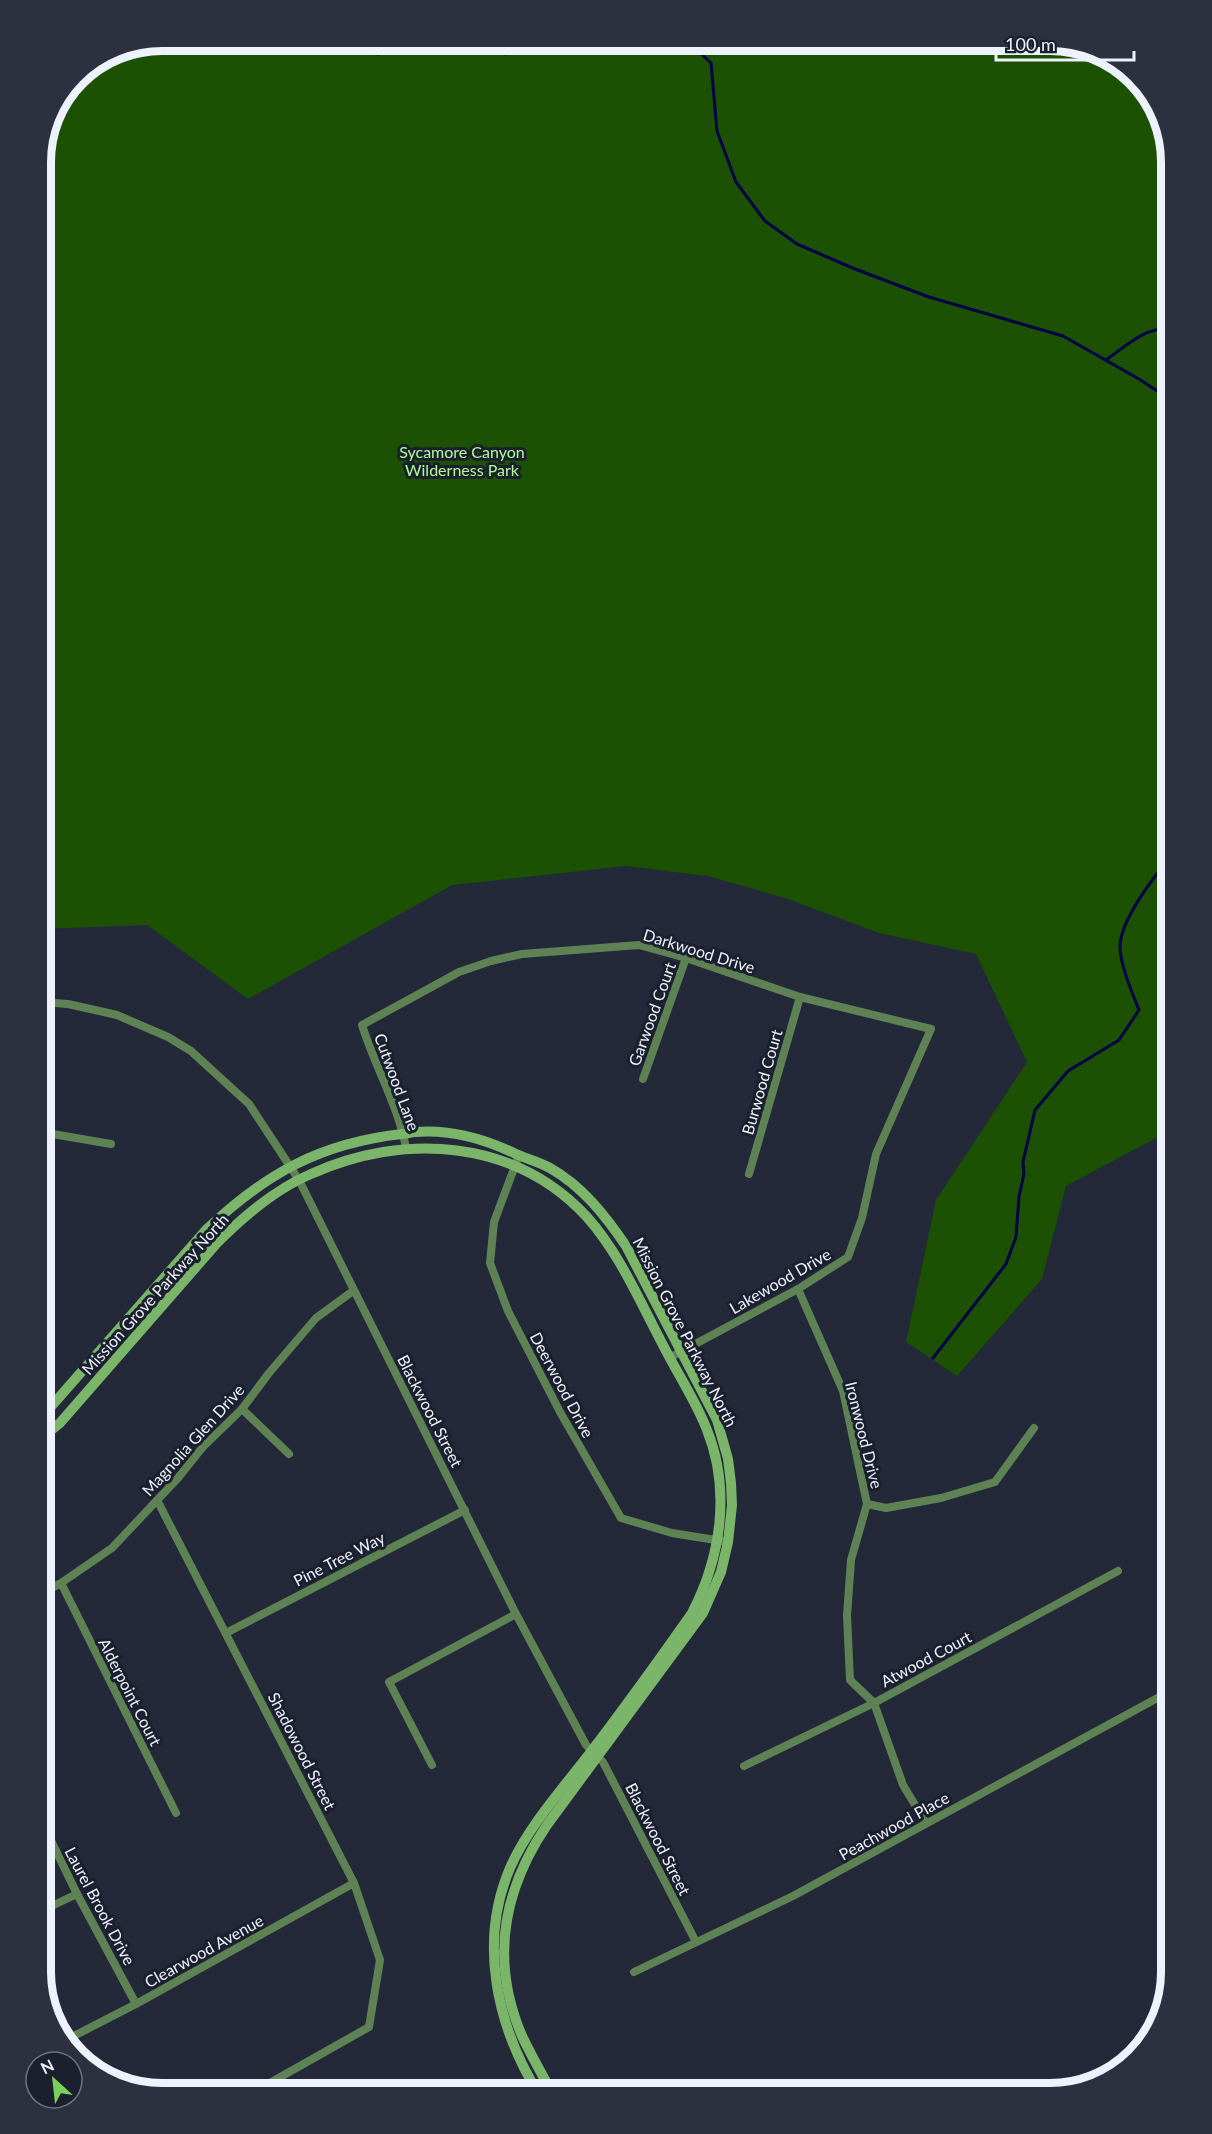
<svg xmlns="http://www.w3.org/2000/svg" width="1212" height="2134" viewBox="0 0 1212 2134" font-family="Lato,sans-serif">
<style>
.green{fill:#1c5002}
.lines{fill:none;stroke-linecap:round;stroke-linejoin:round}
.stream{stroke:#030347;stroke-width:3}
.street{stroke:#5f8254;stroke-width:8}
.secondary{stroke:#7bb569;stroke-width:10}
.labels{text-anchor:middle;stroke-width:6;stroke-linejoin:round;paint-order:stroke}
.park-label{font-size:16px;fill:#affa97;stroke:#1a202e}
.street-label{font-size:16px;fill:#edf2fc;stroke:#1a202e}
.rim{fill:none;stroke:#edf2fc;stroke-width:8}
</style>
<rect width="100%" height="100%" fill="#232939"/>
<polygon class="green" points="162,41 1058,41 1118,61 1159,109 1171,162 1171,1130 1066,1186 1042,1279 957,1376 906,1342 936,1200 1027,1062 976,954 879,933 785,898 708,876 626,866 452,885 248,999 147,925 41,929 41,154 53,109 76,76 116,50"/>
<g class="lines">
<g class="stream">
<polyline points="313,41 348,50 379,54 388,41"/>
<polyline points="488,41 505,54 546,41"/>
<polyline points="673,41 694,47 711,63 717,131 736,182 765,221 797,244 855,269 929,297 1063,336 1139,379 1171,400"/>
<path d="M1106,360c20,-14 40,-34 65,-31"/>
<path d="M933,1358l73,-94 10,-27 3,-40 5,-23 -1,-12 12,-52 33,-39 51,-31 20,-30c-7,-18 -18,-43 -19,-62 -1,-26 34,-72 51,-91"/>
</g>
<g class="street">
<polyline points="41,1002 68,1004 117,1015 168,1037 191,1051 249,1104 299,1180 516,1614 586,1745 603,1762 696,1942"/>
<polyline points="643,1079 686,958"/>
<polyline points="41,1132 111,1144"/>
<path d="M406,1148c-8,-43 -31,-81 -44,-123l97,-53 32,-11 31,-7 117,-9 47,13 114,39 131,32 -55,125 -14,64 -14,39 -50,32 -129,69"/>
<polyline points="519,1155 494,1222 490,1263 508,1311 560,1412 621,1518 672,1533 728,1542"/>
<polyline points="749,1174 800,997"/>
<polyline points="798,1289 843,1391 867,1504 851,1560 847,1616 850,1680 874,1703 903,1785 926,1823"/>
<polyline points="242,1409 289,1454"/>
<polyline points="157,1500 354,1883 380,1960 369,2027 252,2093"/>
<polyline points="867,1504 886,1508 941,1498 995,1482 1034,1428"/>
<polyline points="61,1583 176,1813"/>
<polyline points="41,1594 61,1583 112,1548 178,1478 202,1448 242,1409 269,1373 316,1318 353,1291"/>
<polyline points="226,1633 465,1510"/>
<polyline points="432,1765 389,1682 516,1614"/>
<polyline points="744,1766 874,1703 1118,1571"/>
<polyline points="41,1820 77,1894 136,2004"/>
<polyline points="41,1911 77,1894"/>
<polyline points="634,1972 793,1896 1163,1695"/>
<polyline points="66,2040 136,2004 354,1883"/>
</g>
<g class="secondary">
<path d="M41,1418l165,-188c59,-56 114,-87 196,-96 4,0 9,-2 13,-2 36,-3 70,7 101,22 11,5 23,8 34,14 32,18 55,47 76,78l91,174 11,39 3,24 1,22 -4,37 -7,30 -18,41 -156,212c-44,65 -57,136 -25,211 9,19 20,38 30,57"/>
<path d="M41,1438l19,-15 157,-180c27,-27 58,-54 94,-69 93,-42 204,-35 276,43 33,37 53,85 76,128 14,28 33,56 44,85 24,60 14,127 -15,183 -33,47 -67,94 -102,140 -27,35 -62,74 -80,115 -32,75 -13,158 28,225"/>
</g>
</g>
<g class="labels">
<g class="park-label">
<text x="462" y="458">Sycamore Canyon<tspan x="462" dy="18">Wilderness Park</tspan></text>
</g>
<g class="street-label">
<text transform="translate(699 951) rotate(17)" y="6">Darkwood Drive</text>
<text transform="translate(652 1014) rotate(-70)" y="6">Garwood Court</text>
<text transform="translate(397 1082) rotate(70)" y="6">Cutwood Lane</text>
<text transform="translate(762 1082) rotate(-74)" y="6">Burwood Court</text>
<text transform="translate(780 1281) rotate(-30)" y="6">Lakewood Drive</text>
<text transform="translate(155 1294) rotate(-48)" y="6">Mission Grove Parkway North</text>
<text transform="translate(685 1332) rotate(63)" y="6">Mission Grove Parkway North</text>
<text transform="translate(562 1385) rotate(62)" y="6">Deerwood Drive</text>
<text transform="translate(430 1411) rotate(63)" y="6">Blackwood Street</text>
<text transform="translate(864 1435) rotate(76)" y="6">Ironwood Drive</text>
<text transform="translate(193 1440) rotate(-48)" y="6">Magnolia Glen Drive</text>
<text transform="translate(339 1559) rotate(-27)" y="6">Pine Tree Way</text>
<text transform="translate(926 1659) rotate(-28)" y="6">Atwood Court</text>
<text transform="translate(130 1692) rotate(63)" y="6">Alderpoint Court</text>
<text transform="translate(302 1751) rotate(63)" y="6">Shadowood Street</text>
<text transform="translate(894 1826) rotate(-29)" y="6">Peachwood Place</text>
<text transform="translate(658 1839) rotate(63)" y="6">Blackwood Street</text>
<text transform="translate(100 1906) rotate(62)" y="6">Laurel Brook Drive</text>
<text transform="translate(204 1951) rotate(-29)" y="6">Clearwood Avenue</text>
</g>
</g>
<path d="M0 0H1212V2134H0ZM162 51H1050A111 111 0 0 1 1161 162V1972A111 111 0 0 1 1050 2083H162A111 111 0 0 1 51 1972V162A111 111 0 0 1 162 51Z" fill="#2b313e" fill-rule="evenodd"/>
<path class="rim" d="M162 51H1050A111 111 0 0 1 1161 162V1972A111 111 0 0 1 1050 2083H162A111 111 0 0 1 51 1972V162A111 111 0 0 1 162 51Z"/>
<g transform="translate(54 2080) rotate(333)"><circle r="28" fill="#1a202e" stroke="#6e7480" stroke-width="1.5"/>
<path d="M0-4.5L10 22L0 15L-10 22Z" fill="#78d158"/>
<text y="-9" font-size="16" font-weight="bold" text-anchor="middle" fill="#edf2fc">N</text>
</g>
<path d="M996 51v9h138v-9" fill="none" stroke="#edf2fc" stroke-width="3"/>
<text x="1005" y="51" font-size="18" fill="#edf2fc" stroke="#1a202e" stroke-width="4.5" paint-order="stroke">100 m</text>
</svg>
